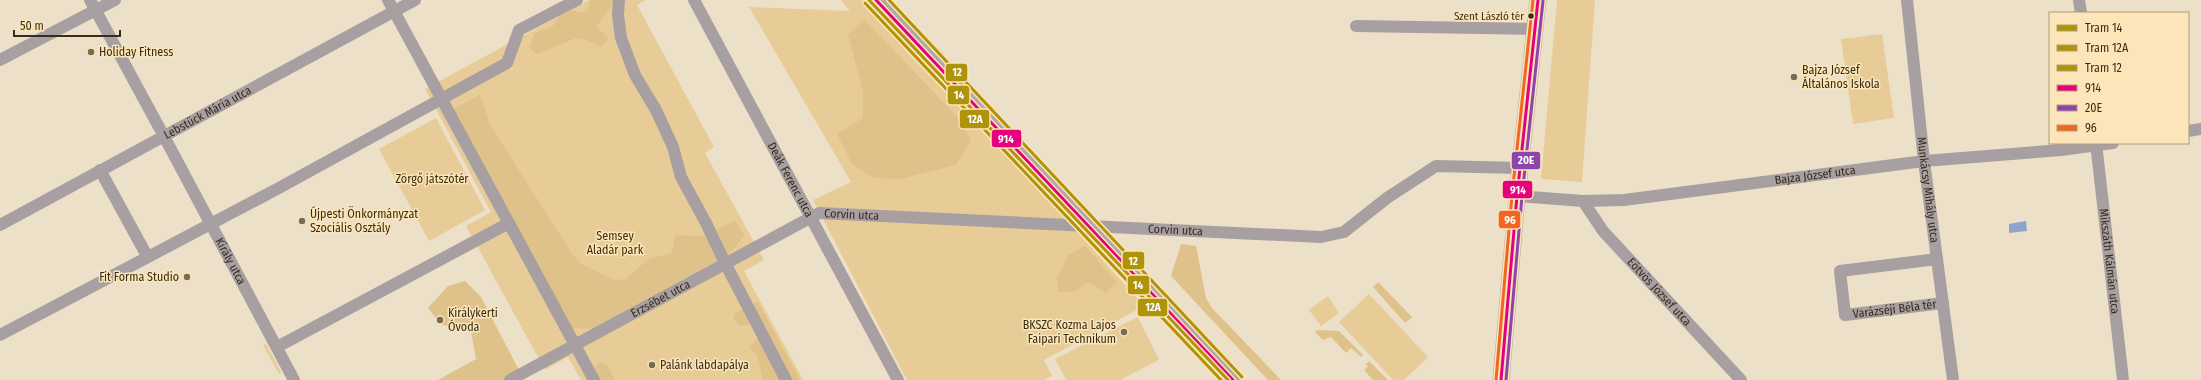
<svg xmlns="http://www.w3.org/2000/svg" width="2201" height="380" viewBox="0 0 2201 380" font-family="'Fira Sans Condensed',sans-serif">
<style>
.green{fill:#e7cc97}
.forest{fill:#dfc28a}
.water{fill:#8ea3cc}
.lines{fill:none;stroke-linecap:round;stroke-linejoin:round}
.street{stroke:#a79fa2;stroke-width:12}
.secondary{stroke:#b2a8a4;stroke-width:17}
.bus-1-casing{stroke:#fce5b9;stroke-width:6}
.bus-2-casing{stroke:#fce5b9;stroke-width:6}
.bus-3-casing{stroke:#fce5b9;stroke-width:6}
.bus-1{stroke:#e5007d;stroke-width:3}
.bus-2{stroke:#8e44ad;stroke-width:3}
.bus-3{stroke:#f26522;stroke-width:3}
.tram-1-casing{stroke:#fce5b9;stroke-width:6}
.tram-2-casing{stroke:#fce5b9;stroke-width:6}
.tram-3-casing{stroke:#fce5b9;stroke-width:6}
.tram-1{stroke:#af9409;stroke-width:3}
.tram-2{stroke:#af9409;stroke-width:3}
.tram-3{stroke:#af9409;stroke-width:3}
.bus-dot{fill:#382d17;stroke:#fce5b9;stroke-width:1.5}
.poi-dot{fill:#776c55;stroke:#fce5b9;stroke-width:1.5}
.labels{text-anchor:middle;stroke-width:3;stroke-linejoin:round;paint-order:stroke}
.bus-label{font-size:11px;fill:#382d17;stroke:#fce5b9;text-anchor:end}
.poi-label{font-size:12px;fill:#382d17;stroke:#fce5b9;text-anchor:start}
.street-label{font-size:12px;fill:#382d17;stroke:#fce5b9}
.park-label{font-size:12px;fill:#402e0a;stroke:#fce5b9}
.line-badge{stroke:#fce5b9;stroke-width:1.5}
.badge-label{font-size:11px;text-anchor:middle;font-weight:bold;fill:#fff}
</style>
<rect width="100%" height="100%" fill="#ede0c8"/>
<g class="green">
<polygon points="589,0 646,0 637,5 714,147 705,153 764,260 744,271 803,380 581,380 568,357 545,370 466,226 491,212 425,89"/>
<polygon points="841,0 863,0 1065,218 1144,306 1044,360 1052,376 1044,380 907,380 813,200 851,182 749,7 850,11"/>
<polygon points="1557,0 1595,0 1582,182 1541,179"/>
<polygon points="1882,34 1894,118 1853,124 1841,39"/>
<polygon points="436,118 485,210 429,241 379,149"/>
<polygon points="1369,294 1428,357 1404,380 1393,380 1339,322"/>
<polygon points="1328,296 1339,313 1321,326 1309,310"/>
<polygon points="1138,317 1159,360 1120,380 1066,380 1055,359"/>
<polygon points="266,344 281,372 279,374 263,345"/>
</g>
<g class="forest">
<path d="M590,0h25c-5,11 -13,16 -18,27l11,11 -3,6 -5,3 -13,-7 -11,-2 -39,16 -8,-6 6,-15 18,-7 7,-11 12,-5 9,3 7,-3z"/>
<polygon points="864,19 961,121 971,141 956,165 901,179 873,178 852,164 837,134 863,118 863,91 848,35"/>
<polygon points="480,95 491,126 572,254 580,263 614,280 626,279 648,259 672,253 675,235 704,236 735,221 745,235 729,254 592,329 572,328 535,258 512,240 443,114"/>
<polygon points="1181,244 1196,246 1206,298 1212,308 1281,380 1268,380 1171,276"/>
<polygon points="1085,246 1117,282 1106,293 1088,282 1074,292 1058,292 1057,279 1068,255"/>
<polygon points="465,281 481,297 520,372 506,380 438,380 476,359 471,332 440,324 428,308 448,286"/>
<polygon points="1378,282 1412,317 1405,323 1373,287"/>
<polygon points="758,302 800,380 763,380 757,355 749,347 762,334 756,324 740,326 734,320 734,314"/>
<polygon points="1318,330 1339,331 1363,355 1361,357 1351,348 1346,353 1331,337 1323,340 1315,332"/>
<polygon points="1369,361 1388,380 1373,380 1364,370 1368,366 1366,364"/>
<polygon points="600,362 607,365 615,380 592,380 589,375"/>
</g>
<polygon class="water" points="2026,221 2027,231 2009,233 2009,224"/>
<g class="lines">
<g class="street">
<polyline points="90,0 160,129"/>
<polyline points="388,0 594,380"/>
<polyline points="619,0 618,15 621,38 635,75 656,110 673,147 681,177 706,223 725,263 786,380"/>
<path id="s1" d="M694,0l204,380"/>
<path id="s2" d="M1907,0l17,161 29,219"/>
<polyline points="2079,0 2081,13"/>
<polyline points="1356,26 1535,29"/>
<polyline points="0,60 115,0"/>
<polyline points="2188,131 2201,129"/>
<path id="s3" d="M167,142l127,238"/>
<path id="s4" d="M2096,143l27,237"/>
<polyline points="100,170 147,256"/>
<path id="s5" d="M1517,196l66,5 41,-1 300,-39 137,-11 52,-7"/>
<path id="s6" d="M1583,201l20,30 138,149"/>
<path id="s7" d="M0,225l415,-225"/>
<path id="s8" d="M1937,259l-97,12 5,44 98,-12"/>
<polyline points="0,335 277,189 507,63 519,30 577,0"/>
<polyline points="277,347 509,223"/>
<path id="s9" d="M510,380l309,-167 502,24 23,-5 43,-34 49,-32 84,2"/>
</g>
<g class="secondary">
<polyline points="876,0 1233,380"/>
<polyline points="1501,380 1517,196 1538,0"/>
</g>
<g class="bus-1-casing">
<g id="bus-1">
<polyline points="876,0 1233,380"/>
<polyline points="1501,380 1517,196 1538,0"/>
</g>
</g>
<g class="bus-2-casing">
<polyline id="bus-2" points="1506,380 1522,196 1543,1"/>
</g>
<g class="bus-3-casing">
<polyline id="bus-3" points="1496,380 1512,195 1533,0"/>
</g>
<use href="#bus-1" class="bus-1"/>
<use href="#bus-2" class="bus-2"/>
<use href="#bus-3" class="bus-3"/>
<g class="tram-1-casing">
<polyline id="tram-1" points="869,0 1228,380"/>
</g>
<g class="tram-2-casing">
<polyline id="tram-2" points="865,3 1221,380"/>
</g>
<g class="tram-3-casing">
<polyline id="tram-3" points="889,0 1242,377"/>
</g>
<use href="#tram-1" class="tram-1"/>
<use href="#tram-2" class="tram-2"/>
<use href="#tram-3" class="tram-3"/>
</g>
<circle class="bus-dot" cx="1531" cy="16" r="3.5"/>
<g class="poi-dot">
<circle cx="91" cy="52" r="4"/>
<circle cx="1794" cy="77" r="4"/>
<circle cx="302" cy="221" r="4"/>
<circle cx="187" cy="277" r="4"/>
<circle cx="440" cy="320" r="4"/>
<circle cx="1124" cy="332" r="4"/>
<circle cx="652" cy="365" r="4"/>
</g>
<g class="labels">
<g class="bus-label">
<text x="1524" y="20">Szent László tér</text>
</g>
<g class="poi-label">
<text x="99" y="56">Holiday Fitness</text>
<text x="1802" y="74">Bajza József<tspan x="1802" dy="14">Általános Iskola</tspan></text>
<text x="310" y="218">Újpesti Önkormányzat<tspan x="310" dy="14">Szociális Osztály</tspan></text>
<text x="179" y="281" text-anchor="end">Fit Forma Studio</text>
<text x="448" y="317">Királykerti<tspan x="448" dy="14">Óvoda</tspan></text>
<text x="1116" y="329" text-anchor="end">BKSZC Kozma Lajos<tspan x="1116" dy="14">Faipari Technikum</tspan></text>
<text x="660" y="369">Palánk labdapálya</text>
</g>
<g class="street-label">
<text dy="4" stroke="none"><textPath href="#s7" startOffset="236">Lebstück Mária utca</textPath></text>
<text dy="4" stroke="none"><textPath href="#s5" startOffset="300">Bajza József utca</textPath></text>
<text dy="4" stroke="none"><textPath href="#s1" startOffset="204">Deák Ferenc utca</textPath></text>
<text dy="4" stroke="none"><textPath href="#s2" startOffset="191">Munkácsy Mihály utca</textPath></text>
<text dy="4" stroke="none"><textPath href="#s9" startOffset="384">Corvin utca</textPath></text>
<text dy="4" stroke="none"><textPath href="#s9" startOffset="708">Corvin utca</textPath></text>
<text dy="4" stroke="none"><textPath href="#s3" startOffset="135">Király utca</textPath></text>
<text dy="4" stroke="none"><textPath href="#s4" startOffset="119">Mikszáth Kálmán utca</textPath></text>
<text dy="4" stroke="none"><textPath href="#s6" startOffset="119">Eötvös József utca</textPath></text>
<text dy="4" stroke="none"><textPath href="#s9" startOffset="171">Erzsébet utca</textPath></text>
<text dy="4" stroke="none"><textPath href="#s8" startOffset="192">Varázséji Béla tér</textPath></text>
</g>
<g class="park-label">
<text x="432" y="183">Zörgő játszótér</text>
<text x="615" y="240">Semsey<tspan x="615" dy="14">Aladár park</tspan></text>
</g>
</g>
<g class="line-badge">
<rect x="945" y="63" width="23" height="19" rx="4" fill="#af9409"/>
<rect x="947" y="85" width="23" height="20" rx="4" fill="#af9409"/>
<rect x="959" y="109" width="31" height="20" rx="4" fill="#af9409"/>
<rect x="991" y="129" width="31" height="19" rx="4" fill="#e5007d"/>
<rect x="1511" y="151" width="30" height="19" rx="4" fill="#8e44ad"/>
<rect x="1502" y="180" width="31" height="19" rx="4" fill="#e5007d"/>
<rect x="1498" y="210" width="23" height="19" rx="4" fill="#f26522"/>
<rect x="1122" y="251" width="23" height="19" rx="4" fill="#af9409"/>
<rect x="1127" y="275" width="23" height="20" rx="4" fill="#af9409"/>
<rect x="1137" y="298" width="31" height="19" rx="4" fill="#af9409"/>
</g>
<g class="badge-label">
<text x="957" y="76">12</text>
<text x="959" y="99">14</text>
<text x="975" y="123">12A</text>
<text x="1006" y="143">914</text>
<text x="1526" y="164">20E</text>
<text x="1518" y="194">914</text>
<text x="1510" y="224">96</text>
<text x="1133" y="265">12</text>
<text x="1138" y="289">14</text>
<text x="1153" y="311">12A</text>
</g>
<rect x="2049" y="12" width="140" height="132" fill="#fce5b9" stroke="#ae9b78"/>
<rect x="2057" y="25" width="20" height="6" fill="#af9409" stroke="#ae9b78"/>
<text x="2085" y="32" font-size="12" fill="#382d17">Tram 14</text>
<rect x="2057" y="45" width="20" height="6" fill="#af9409" stroke="#ae9b78"/>
<text x="2085" y="52" font-size="12" fill="#382d17">Tram 12A</text>
<rect x="2057" y="65" width="20" height="6" fill="#af9409" stroke="#ae9b78"/>
<text x="2085" y="72" font-size="12" fill="#382d17">Tram 12</text>
<rect x="2057" y="85" width="20" height="6" fill="#e5007d" stroke="#ae9b78"/>
<text x="2085" y="92" font-size="12" fill="#382d17">914</text>
<rect x="2057" y="105" width="20" height="6" fill="#8e44ad" stroke="#ae9b78"/>
<text x="2085" y="112" font-size="12" fill="#382d17">20E</text>
<rect x="2057" y="125" width="20" height="6" fill="#f26522" stroke="#ae9b78"/>
<text x="2085" y="132" font-size="12" fill="#382d17">96</text>
<path d="M14 30v6h106v-6" fill="none" stroke="#382d17" stroke-width="2"/>
<text x="20" y="30" font-size="12" fill="#382d17" stroke="#fce5b9" stroke-width="3" paint-order="stroke">50 m</text>
</svg>
